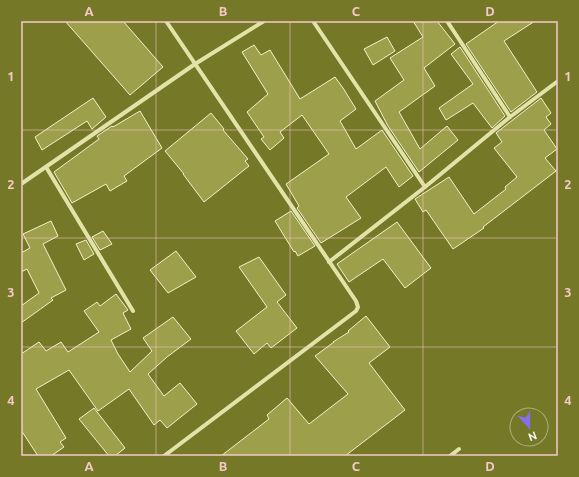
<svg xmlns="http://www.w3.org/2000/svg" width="579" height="477" viewBox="0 0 579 477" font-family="Ubuntu,sans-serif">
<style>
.building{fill:#9d9f4b;stroke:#f2f2cb}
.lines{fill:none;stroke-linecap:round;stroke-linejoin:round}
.minor{stroke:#e2e3a9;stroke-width:4}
.grid{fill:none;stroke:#f5c9c9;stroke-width:1;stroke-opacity:0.55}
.neatline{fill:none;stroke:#f5c9c9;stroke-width:1.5}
.grid-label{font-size:13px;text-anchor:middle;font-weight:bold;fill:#f5c9c9}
</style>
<rect width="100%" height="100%" fill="#757827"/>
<g class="building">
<polygon points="65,21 123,21 163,67 130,95"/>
<polygon points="413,21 437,21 455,44 424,68 435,86 399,112 420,149 447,126 458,140 419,172 388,126 375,101 404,80 390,58 423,37"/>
<polygon points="499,21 535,21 504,41 537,92 511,112 466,44"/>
<polygon points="387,37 395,51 373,65 364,49"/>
<polygon points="254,45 261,55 270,50 300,99 335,77 343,88 356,109 340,121 356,149 382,130 413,176 399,187 386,167 346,197 361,218 321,243 297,208 299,206 286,184 329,154 302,115 280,132 284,138 270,150 261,139 264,137 247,112 268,94 242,52"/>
<polygon points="460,47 505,116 492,128 473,103 446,120 439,108 473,84 451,54"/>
<polygon points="93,98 106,117 92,129 87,121 42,150 35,137"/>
<polygon points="541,98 551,113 546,117 551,124 544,130 557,149 545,158 556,171 483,227 484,228 453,249 426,210 423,212 415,199 449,177 474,214 506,189 505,187 517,177 494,148 502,142 496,133"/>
<polygon points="140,111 162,148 124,176 127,181 110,191 106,184 72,203 54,172 99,139 97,136 112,126 113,127"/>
<polygon points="211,113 224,129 223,130 248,159 245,161 249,166 204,202 183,174 184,174 165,151"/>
<polygon points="291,211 315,246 298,256 295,251 294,252 275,221"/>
<polygon points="51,221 58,236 43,244 66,290 51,298 53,300 21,323 21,306 39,293 27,269 21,272 21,253 30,248 23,234"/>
<polygon points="397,222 431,268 405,288 383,259 349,282 337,264"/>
<polygon points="103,231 112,244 100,250 92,237"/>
<polygon points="86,240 94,254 84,260 76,244"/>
<polygon points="176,251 196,277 168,293 150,270"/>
<polygon points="259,257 286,295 277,302 297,328 271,348 267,343 254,354 236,331 267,307 239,267"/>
<polygon points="116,294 128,310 123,313 131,329 111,340 118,354 130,372 152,351 143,338 173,317 191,339 167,357 148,374 164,396 180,383 197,404 167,428 160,420 154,425 129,389 98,411 69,370 36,389 66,438 60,442 64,447 51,456 38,456 21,430 21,354 39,342 46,351 61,342 68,352 99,332 84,311 97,302 100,306"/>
<polygon points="366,316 390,347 369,363 405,410 345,456 221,456 269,419 267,415 287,398 309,424 348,394 315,356 334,342 333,342 349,332 348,331"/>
<polygon points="94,408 125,448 115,456 109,456 79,419"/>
</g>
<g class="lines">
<g class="minor">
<polyline points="313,21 425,187"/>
<polyline points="447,21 510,117"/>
<polyline points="46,167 133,311"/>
<polyline points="21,184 195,64 264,21"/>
<polyline points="329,262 425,187 510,117 558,81"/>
<polyline points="164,456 356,311 358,307 356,301 166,21"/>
<polyline points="450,456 459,449"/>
</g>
</g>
<path class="grid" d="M156,21v435M290,21v435M423,21v435M21,130h537M21,238h537M21,347h537"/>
<rect width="579" height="477" fill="none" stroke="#757827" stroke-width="44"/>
<g transform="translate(529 427) rotate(159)"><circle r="19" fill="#757827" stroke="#acae7d"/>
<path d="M0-3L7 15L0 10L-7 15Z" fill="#856feb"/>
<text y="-6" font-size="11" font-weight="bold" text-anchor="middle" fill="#ffffff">N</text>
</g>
<rect x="22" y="22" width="535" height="433" class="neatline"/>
<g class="grid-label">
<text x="89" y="16">A</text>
<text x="223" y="16">B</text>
<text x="356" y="16">C</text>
<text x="490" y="16">D</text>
<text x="11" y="81">1</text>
<text x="568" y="81">1</text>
<text x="11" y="189">2</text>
<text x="568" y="189">2</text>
<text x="11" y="297">3</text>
<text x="568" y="297">3</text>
<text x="11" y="405">4</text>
<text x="568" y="405">4</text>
<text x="89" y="471">A</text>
<text x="223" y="471">B</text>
<text x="356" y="471">C</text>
<text x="490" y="471">D</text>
</g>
</svg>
